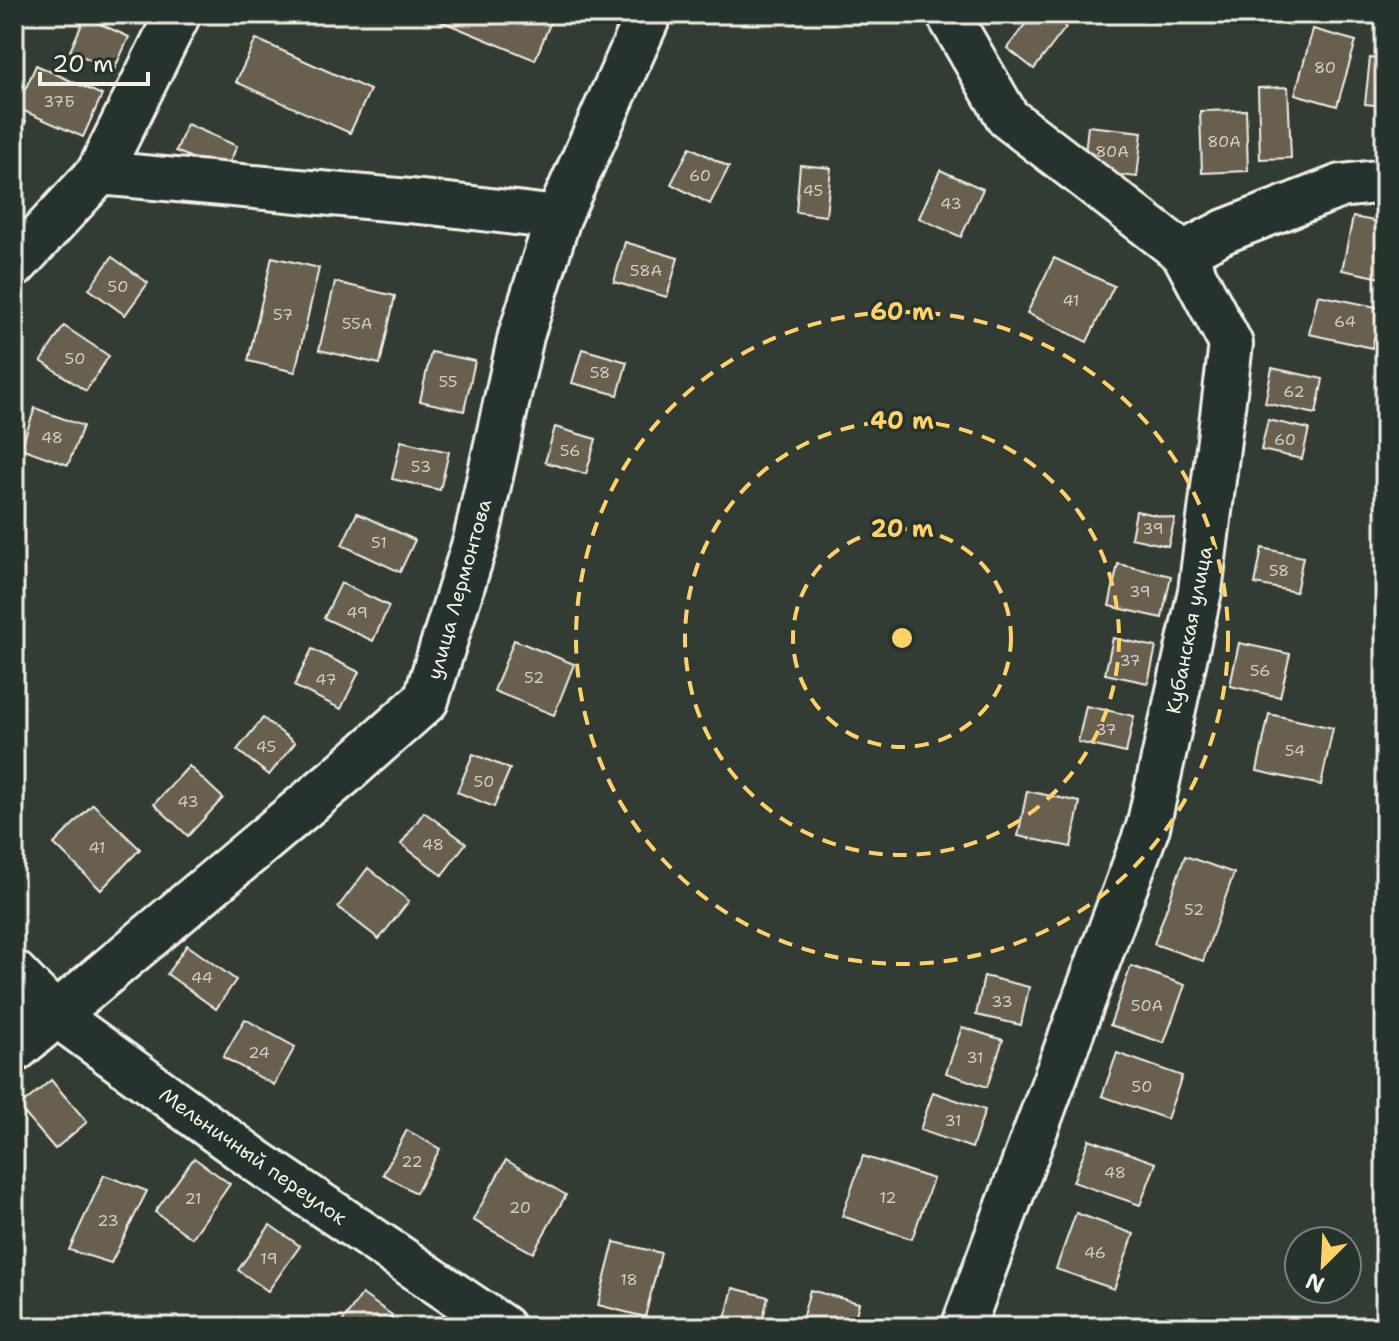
<svg xmlns="http://www.w3.org/2000/svg" width="1399" height="1341" viewBox="0 0 1399 1341" font-family="'Shantell Sans',sans-serif">
<style>
.building{fill:#675f50;stroke:#f4f1e8;stroke-width:2}
.lines{fill:none;stroke-linecap:round;stroke-linejoin:round}
.minor-casing{stroke:#f4f1e8;stroke-width:48}
.tertiary-casing{stroke:#f4f1e8;stroke-width:50}
.minor{stroke:#26332d;stroke-width:42}
.tertiary{stroke:#26332d;stroke-width:44}
.ring{fill:none;stroke:#ffd166;stroke-width:4;stroke-dasharray:14 10}
.labels{text-anchor:middle;stroke-width:7;stroke-linejoin:round;paint-order:stroke}
.number-label{font-size:16px;fill:#d1ccc2}
.street-label{font-size:20px;fill:#f4f1e8;stroke:#26332d}
.centre{fill:#ffd166;stroke:#26332d;stroke-width:4}
.ring-label{font-size:24px;text-anchor:middle;font-weight:bold;fill:#ffd166;stroke:#26332d;stroke-width:7;stroke-linejoin:round;paint-order:stroke}
</style>
<rect width="100%" height="100%" fill="#333c34"/>
<filter id="ink" filterUnits="userSpaceOnUse"><feTurbulence type="fractalNoise" baseFrequency=".0125" numOctaves="2"/><feDisplacementMap in="SourceGraphic" scale="16" xChannelSelector="R" yChannelSelector="G"/><feConvolveMatrix kernelMatrix="1 2 1 2 8 2 1 2 1" color-interpolation-filters="sRGB"/></filter>
<g filter="url(#ink)">
<g class="building">
<polygon points="424,14 554,14 535,60"/>
<polygon points="1033,14 1048,14 1066,27 1034,69 1007,48"/>
<polygon points="85,17 129,37 114,70 70,51"/>
<polygon points="1313,29 1356,41 1337,106 1295,94"/>
<polygon points="256,39 370,90 350,133 236,82"/>
<polygon points="1370,58 1385,60 1385,106 1365,104"/>
<polygon points="36,65 102,95 83,137 17,108"/>
<polygon points="1288,87 1291,158 1260,159 1258,88"/>
<polygon points="1246,110 1248,171 1202,173 1200,111"/>
<polygon points="14,116 26,121 14,148"/>
<polygon points="187,124 237,146 225,173 176,151"/>
<polygon points="1088,126 1142,132 1137,177 1083,171"/>
<polygon points="690,147 729,167 710,204 671,184"/>
<polygon points="800,165 831,168 826,216 796,212"/>
<polygon points="940,170 983,189 961,237 919,218"/>
<polygon points="1353,217 1385,223 1385,262 1382,278 1342,270"/>
<polygon points="625,242 678,258 667,297 614,282"/>
<polygon points="112,257 148,283 125,315 89,289"/>
<polygon points="272,257 319,268 295,372 248,361"/>
<polygon points="1054,258 1114,286 1087,342 1027,313"/>
<polygon points="335,282 395,296 380,364 319,350"/>
<polygon points="1318,295 1381,308 1372,348 1309,334"/>
<polygon points="64,326 109,356 86,391 41,361"/>
<polygon points="582,349 627,362 618,395 572,383"/>
<polygon points="431,352 475,361 464,411 420,401"/>
<polygon points="1272,368 1323,379 1316,414 1265,403"/>
<polygon points="35,408 83,426 68,465 21,448"/>
<polygon points="1268,420 1309,429 1302,459 1261,450"/>
<polygon points="555,427 596,439 586,474 545,462"/>
<polygon points="401,441 449,452 440,490 392,479"/>
<polygon points="1136,511 1175,519 1168,546 1131,538"/>
<polygon points="357,513 415,540 400,572 342,545"/>
<polygon points="1262,548 1303,557 1296,592 1255,584"/>
<polygon points="1118,564 1171,576 1162,618 1109,606"/>
<polygon points="341,583 389,606 373,641 324,618"/>
<polygon points="1113,638 1156,647 1148,683 1105,674"/>
<polygon points="514,640 574,664 554,715 494,691"/>
<polygon points="1239,643 1290,654 1280,697 1230,686"/>
<polygon points="312,649 359,672 341,709 294,686"/>
<polygon points="1086,706 1134,716 1126,753 1078,742"/>
<polygon points="1269,714 1333,728 1321,785 1257,771"/>
<polygon points="263,718 295,743 269,775 237,750"/>
<polygon points="473,754 510,769 494,807 457,792"/>
<polygon points="189,766 223,798 188,836 154,804"/>
<polygon points="1027,791 1080,802 1071,847 1018,836"/>
<polygon points="93,804 140,849 101,890 54,844"/>
<polygon points="424,812 466,843 442,875 401,844"/>
<polygon points="1185,856 1234,873 1203,961 1154,944"/>
<polygon points="368,868 409,901 379,939 338,907"/>
<polygon points="187,945 236,980 216,1009 167,974"/>
<polygon points="1131,966 1185,985 1164,1043 1110,1025"/>
<polygon points="984,976 1029,987 1021,1025 976,1015"/>
<polygon points="245,1019 295,1047 274,1085 223,1057"/>
<polygon points="962,1027 1003,1040 987,1087 946,1073"/>
<polygon points="1117,1053 1182,1076 1167,1119 1102,1096"/>
<polygon points="51,1080 87,1122 55,1149 19,1107"/>
<polygon points="933,1092 985,1110 972,1148 920,1130"/>
<polygon points="407,1130 440,1149 416,1193 383,1174"/>
<polygon points="1089,1139 1156,1163 1140,1205 1073,1182"/>
<polygon points="863,1156 933,1179 912,1239 842,1216"/>
<polygon points="194,1158 230,1184 192,1238 155,1212"/>
<polygon points="506,1160 566,1195 533,1253 473,1220"/>
<polygon points="104,1175 147,1191 111,1263 69,1250"/>
<polygon points="1076,1213 1134,1234 1114,1289 1056,1269"/>
<polygon points="270,1225 300,1246 268,1291 238,1270"/>
<polygon points="614,1242 661,1253 645,1317 598,1305"/>
<polygon points="733,1288 768,1297 761,1327 723,1327"/>
<polygon points="810,1290 859,1303 853,1327 800,1327"/>
<polygon points="362,1294 392,1315 384,1327 339,1327"/>
<polygon points="1191,1316 1240,1327 1188,1327"/>
</g>
<g class="lines">
<g class="minor-casing">
<g id="minor">
<polyline points="948,14 1008,118 1183,253 1231,344 1200,591 1148,827 963,1327"/>
<polyline points="99,173 431,203 558,218"/>
<polyline points="1183,253 1225,231 1341,186 1385,181"/>
<polyline points="14,972 56,1015 258,1162 503,1327"/>
</g>
</g>
<g class="tertiary-casing">
<g id="tertiary">
<polyline points="14,265 99,173 178,14"/>
<polyline points="14,1050 344,773 426,700 476,540 521,336 558,218 649,14"/>
</g>
</g>
<use href="#minor" class="minor"/>
<use href="#tertiary" class="tertiary"/>
</g>
</g>
<g class="ring">
<circle cx="902" cy="638" r="109"/>
<circle cx="902" cy="638" r="217"/>
<circle cx="902" cy="638" r="326"/>
</g>
<g class="labels">
<g class="number-label">
<text x="1325" y="73">80</text>
<text x="59" y="107">37Б</text>
<text x="1224" y="147">80А</text>
<text x="1112" y="157">80А</text>
<text x="700" y="181">60</text>
<text x="813" y="196">45</text>
<text x="951" y="209">43</text>
<text x="646" y="276">58А</text>
<text x="118" y="292">50</text>
<text x="1071" y="306">41</text>
<text x="283" y="320">57</text>
<text x="1345" y="327">64</text>
<text x="357" y="329">55А</text>
<text x="75" y="364">50</text>
<text x="600" y="378">58</text>
<text x="448" y="387">55</text>
<text x="1294" y="397">62</text>
<text x="52" y="443">48</text>
<text x="1285" y="445">60</text>
<text x="570" y="456">56</text>
<text x="421" y="472">53</text>
<text x="1153" y="534">39</text>
<text x="379" y="548">51</text>
<text x="1279" y="576">58</text>
<text x="1140" y="597">39</text>
<text x="357" y="618">49</text>
<text x="1130" y="666">37</text>
<text x="1260" y="676">56</text>
<text x="534" y="683">52</text>
<text x="326" y="685">47</text>
<text x="1106" y="735">37</text>
<text x="266" y="752">45</text>
<text x="1295" y="756">54</text>
<text x="484" y="787">50</text>
<text x="188" y="807">43</text>
<text x="433" y="850">48</text>
<text x="97" y="853">41</text>
<text x="1194" y="915">52</text>
<text x="202" y="983">44</text>
<text x="1002" y="1007">33</text>
<text x="1147" y="1011">50А</text>
<text x="259" y="1058">24</text>
<text x="975" y="1063">31</text>
<text x="1142" y="1092">50</text>
<text x="953" y="1126">31</text>
<text x="412" y="1167">22</text>
<text x="1115" y="1178">48</text>
<text x="888" y="1203">12</text>
<text x="193" y="1204">21</text>
<text x="520" y="1213">20</text>
<text x="108" y="1226">23</text>
<text x="1095" y="1258">46</text>
<text x="269" y="1264">19</text>
<text x="629" y="1285">18</text>
</g>
<g class="street-label">
<text transform="translate(459 589) rotate(-74)" y="7">улица Лермонтова</text>
<text transform="translate(1189 630) rotate(-79)" y="7">Кубанская улица</text>
<text transform="translate(253 1156) rotate(35)" y="7">Мельничный переулок</text>
</g>
</g>
<circle cx="902" cy="638" r="12" class="centre"/>
<g class="ring-label">
<text x="902" y="320">60 m</text>
<text x="902" y="429">40 m</text>
<text x="902" y="537">20 m</text>
</g>
<rect width="1399" height="1341" fill="none" stroke="#26332d" stroke-width="48"/>
<rect x="24" y="24" width="1351" height="1293" fill="none" stroke="#f4f1e8" stroke-width="3" filter="url(#ink)"/>
<g transform="translate(1323 1265) rotate(204)"><circle r="38" fill="#26332d" stroke="#787f78" stroke-width="2"/>
<path d="M0-6L14 30L0 20L-14 30Z" fill="#ffd166"/>
<text y="-12" font-size="22" font-weight="bold" text-anchor="middle" fill="#f4f1e8">N</text>
</g>
<path d="M40 72v12h108v-12" fill="none" stroke="#f4f1e8" stroke-width="4"/>
<text x="52" y="72" font-size="24" fill="#f4f1e8" stroke="#26332d" stroke-width="6" paint-order="stroke">20 m</text>
</svg>
